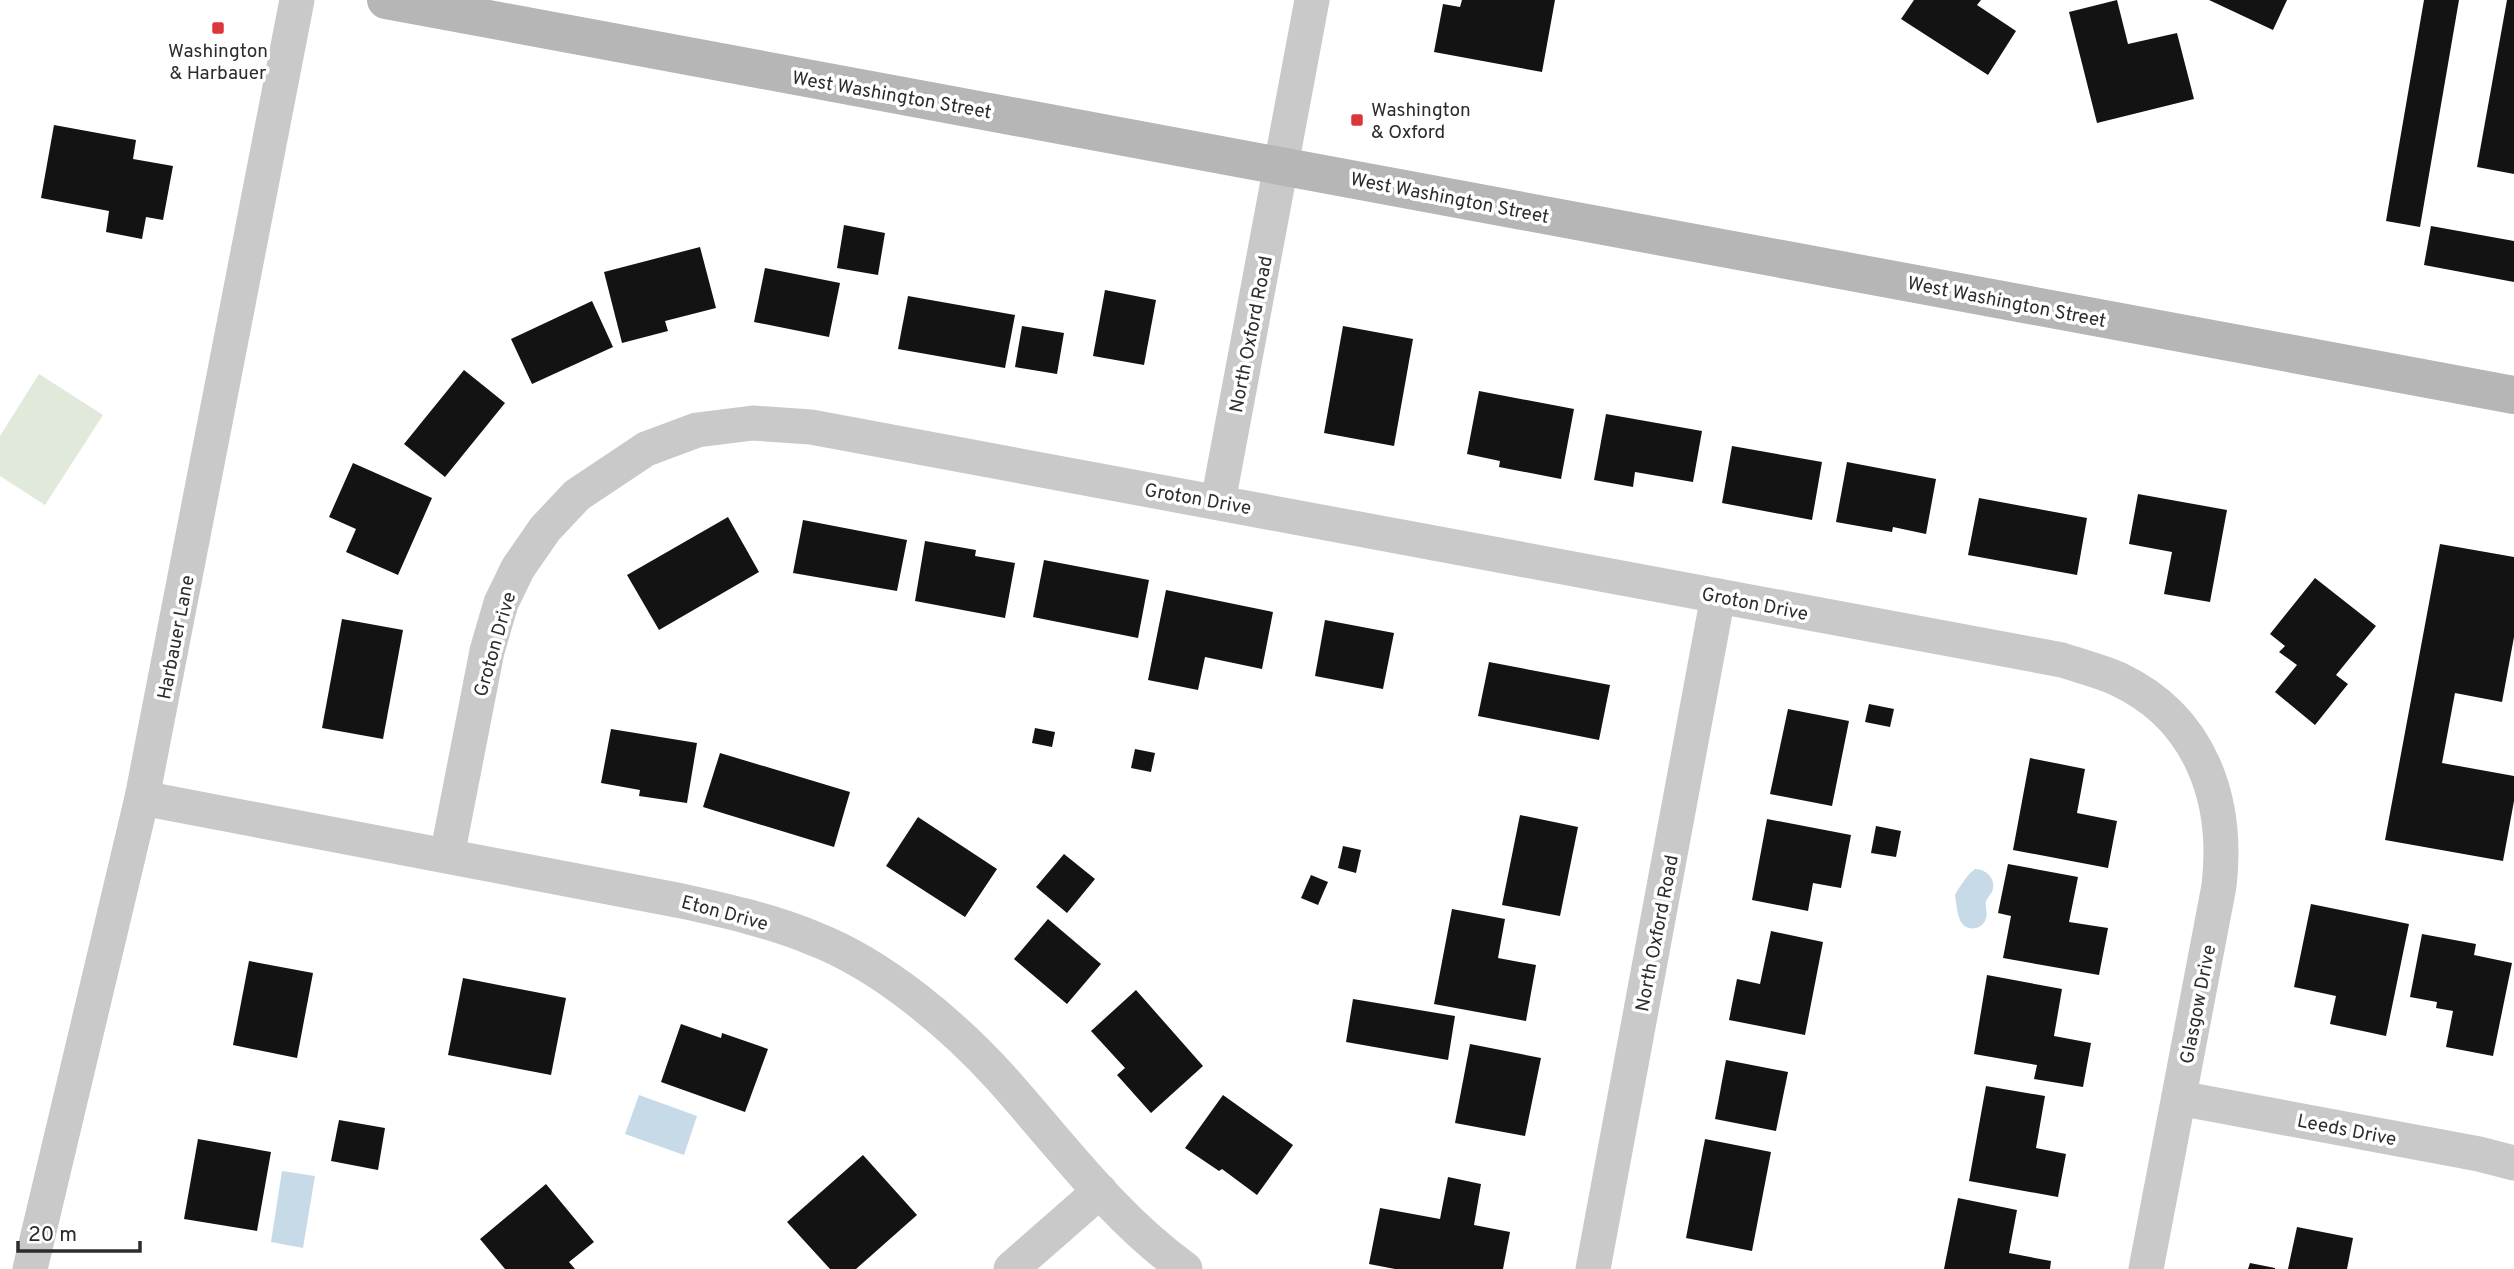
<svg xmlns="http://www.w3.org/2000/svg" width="2514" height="1269" viewBox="0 0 2514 1269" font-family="Overpass,sans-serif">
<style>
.green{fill:#e1e9da}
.water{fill:#c7dae8}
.building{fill:#131313}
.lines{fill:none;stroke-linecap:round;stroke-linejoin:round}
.street{stroke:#c9c9c9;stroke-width:35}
.secondary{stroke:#b6b6b6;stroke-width:38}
.poi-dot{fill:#db363a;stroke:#fff;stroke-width:2.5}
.labels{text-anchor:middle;stroke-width:7;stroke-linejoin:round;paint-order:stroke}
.poi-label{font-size:19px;fill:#2c2c2c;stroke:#fff}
.street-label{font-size:19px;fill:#2c2c2c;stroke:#fff}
</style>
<rect width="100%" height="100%" fill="#fff"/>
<polygon class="green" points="39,374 103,415 45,505 0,476 0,436"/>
<g class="water">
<path d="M1975,869c12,0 22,11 17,23 -2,3 -5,6 -6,9 -1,6 2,12 0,17 -3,12 -19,14 -25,4 -4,-7 -5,-21 -6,-27 5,-9 12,-20 20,-26z"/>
<polygon points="639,1095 697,1116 684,1155 625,1134"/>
<polygon points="282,1171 315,1176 303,1248 271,1242"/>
</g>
<g class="building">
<polygon points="1462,0 1555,0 1542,72 1434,52 1443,4 1460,7"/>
<polygon points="1914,0 1981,0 1977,5 2016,31 1988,75 1901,19"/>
<polygon points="2117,0 2128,44 2177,33 2194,99 2097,123 2069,12"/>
<polygon points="2209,0 2287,0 2273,30"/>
<polygon points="2424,0 2459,0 2420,227 2386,221"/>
<polygon points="2507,0 2514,0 2514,174 2477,167"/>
<polygon points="54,125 136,140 133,159 173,166 163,220 146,217 142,239 106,232 109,211 41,198"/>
<polygon points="844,225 885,233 878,275 837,268"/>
<polygon points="2431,226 2514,241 2514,282 2424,265"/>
<polygon points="700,247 716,308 665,321 668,331 622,343 604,272"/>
<polygon points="765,268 840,283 829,337 754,322"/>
<polygon points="1105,290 1156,300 1144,365 1093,356"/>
<polygon points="908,296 1015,315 1005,368 898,349"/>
<polygon points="592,301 613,347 532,384 511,339"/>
<polygon points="1022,326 1064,333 1057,374 1015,367"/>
<polygon points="1343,326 1413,339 1394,446 1324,433"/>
<polygon points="464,370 505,403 445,477 404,444"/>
<polygon points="1479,391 1574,409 1561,479 1499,467 1500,461 1467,454"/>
<polygon points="1606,414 1702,431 1693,482 1635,472 1633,487 1594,480"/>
<polygon points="1732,446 1822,462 1812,520 1722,503"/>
<polygon points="1847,462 1936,479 1926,534 1893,527 1892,532 1836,522"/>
<polygon points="353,463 432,498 398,575 346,552 356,529 329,517"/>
<polygon points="2138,494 2227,510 2210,602 2164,594 2172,552 2129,544"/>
<polygon points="1979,498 2087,518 2077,575 1968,555"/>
<polygon points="728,517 759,572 659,630 627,575"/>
<polygon points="803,520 907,540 897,591 793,573"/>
<polygon points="925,541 976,550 975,556 1015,563 1005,618 915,601"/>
<polygon points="2440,544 2514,557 2514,637 2502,702 2455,693 2442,763 2514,776 2514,801 2503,861 2385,840"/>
<polygon points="1044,560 1149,580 1138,638 1033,617"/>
<polygon points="2315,578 2376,626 2336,675 2348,684 2315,725 2275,692 2297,665 2279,652 2285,646 2270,634"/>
<polygon points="1166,590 1273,612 1262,669 1205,657 1198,690 1148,680"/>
<polygon points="342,619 403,630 383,739 322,728"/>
<polygon points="1325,620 1394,633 1383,689 1315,676"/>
<polygon points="1489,662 1610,685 1599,740 1478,716"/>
<polygon points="1869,704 1894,709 1890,727 1865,722"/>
<polygon points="1788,709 1849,721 1832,806 1770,794"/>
<polygon points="1035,728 1055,732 1052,747 1032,743"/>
<polygon points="611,729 697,743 687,803 639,796 640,790 601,783"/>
<polygon points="1135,749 1155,753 1151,772 1131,768"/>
<polygon points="720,753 850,792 834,847 703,807"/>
<polygon points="2030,758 2085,769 2077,813 2117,821 2108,868 2013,850"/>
<polygon points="1520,815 1578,827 1560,916 1502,905"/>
<polygon points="918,817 997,869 965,917 886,866"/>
<polygon points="1767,819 1851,835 1841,888 1813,883 1808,911 1752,900"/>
<polygon points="1876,826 1901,831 1896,857 1871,853"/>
<polygon points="1343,846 1361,850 1356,873 1338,868"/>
<polygon points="1064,854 1095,879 1067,913 1036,887"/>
<polygon points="2008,864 2078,877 2069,922 2108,928 2099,975 2003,958 2011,916 1998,913"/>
<polygon points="1311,875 1328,882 1318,905 1301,898"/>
<polygon points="2311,904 2409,924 2386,1036 2330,1024 2336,996 2294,987"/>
<polygon points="1452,909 1505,919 1498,958 1536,965 1526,1021 1434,1004"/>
<polygon points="1048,919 1101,964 1067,1004 1014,959"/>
<polygon points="1771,931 1823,942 1805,1035 1729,1020 1737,979 1760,984"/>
<polygon points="2422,934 2476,944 2474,955 2512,963 2493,1056 2446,1047 2453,1011 2436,1008 2437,1002 2410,997"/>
<polygon points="249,961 313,973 297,1058 233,1045"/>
<polygon points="1987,975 2062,989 2054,1036 2091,1043 2083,1087 2034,1079 2037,1065 1974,1054"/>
<polygon points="463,978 566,998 551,1075 448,1055"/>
<polygon points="1136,990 1203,1066 1151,1113 1117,1075 1125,1068 1091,1031"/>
<polygon points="1353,999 1455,1016 1448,1060 1346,1042"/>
<polygon points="681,1024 721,1038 722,1033 768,1049 745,1112 661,1082"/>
<polygon points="1470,1044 1541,1058 1525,1136 1455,1123"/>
<polygon points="1726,1060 1788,1072 1776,1131 1715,1119"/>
<polygon points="1986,1086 2045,1096 2036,1148 2066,1154 2058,1197 1969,1181"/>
<polygon points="1223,1095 1293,1145 1257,1195 1222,1169 1219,1171 1185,1148"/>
<polygon points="339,1120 385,1128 378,1170 331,1161"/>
<polygon points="198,1139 271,1152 257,1231 184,1219"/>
<polygon points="1705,1139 1771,1152 1752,1251 1686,1238"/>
<polygon points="863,1155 917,1215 856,1269 830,1269 787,1222"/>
<polygon points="1448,1177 1481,1184 1474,1225 1510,1232 1503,1269 1395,1269 1369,1264 1380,1208 1440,1219"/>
<polygon points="546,1184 594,1242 569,1262 575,1269 505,1269 480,1239"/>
<polygon points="1958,1198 2017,1210 2009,1253 2051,1261 2050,1269 1944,1269"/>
<polygon points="2297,1227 2353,1238 2347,1269 2288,1269"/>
<polygon points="2250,1263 2275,1268 2275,1269 2248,1269"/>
</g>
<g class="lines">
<g class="street">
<polyline points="1218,502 1312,0"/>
<path d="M142,798l540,103c45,10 90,20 133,38 67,26 138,86 186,139 59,66 112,139 184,191"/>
<path d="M447,856l40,-205 14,-48 17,-35 27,-39 32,-34 69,-46 51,-19 56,-7 58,4 1251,233c18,6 38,11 56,19 83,39 111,121 101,207l-73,383"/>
<polyline points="2179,1098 2479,1154 2514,1163"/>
<polyline points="30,1269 142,798 297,0"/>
<polyline points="1011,1269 1100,1191"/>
<polyline points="1593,1269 1718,596"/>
</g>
<polyline class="secondary" points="386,0 2514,395"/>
</g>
<g class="poi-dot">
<rect x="211" y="21" width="14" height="14" rx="3.5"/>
<rect x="1350" y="113" width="14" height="14" rx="3.5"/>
</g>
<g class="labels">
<g class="poi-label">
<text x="218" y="57">Washington<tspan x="218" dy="22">&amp; Harbauer</tspan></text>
<text x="1371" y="116" text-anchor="start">Washington<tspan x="1371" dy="22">&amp; Oxford</tspan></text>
</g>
<g class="street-label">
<text transform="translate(892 94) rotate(10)" y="7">West Washington Street</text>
<text transform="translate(1450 197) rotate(11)" y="7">West Washington Street</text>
<text transform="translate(2007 301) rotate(11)" y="7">West Washington Street</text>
<text transform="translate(1250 334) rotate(-79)" y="7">North Oxford Road</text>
<text transform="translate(1198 498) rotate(10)" y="7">Groton Drive</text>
<text transform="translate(1755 603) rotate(11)" y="7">Groton Drive</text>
<text transform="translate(175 637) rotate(-79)" y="7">Harbauer Lane</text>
<text transform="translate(494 644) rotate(-74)" y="7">Groton Drive</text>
<text transform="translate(725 912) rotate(15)" y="7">Eton Drive</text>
<text transform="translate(1656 933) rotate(-79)" y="7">North Oxford Road</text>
<text transform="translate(2197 1004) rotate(-79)" y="7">Glasgow Drive</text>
<text transform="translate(2347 1129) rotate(11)" y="7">Leeds Drive</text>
</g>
</g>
<path d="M18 1241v10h122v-10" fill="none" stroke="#2c2c2c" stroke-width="3.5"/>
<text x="28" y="1241" font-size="21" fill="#2c2c2c" stroke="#ffffff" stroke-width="5" paint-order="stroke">20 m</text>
</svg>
